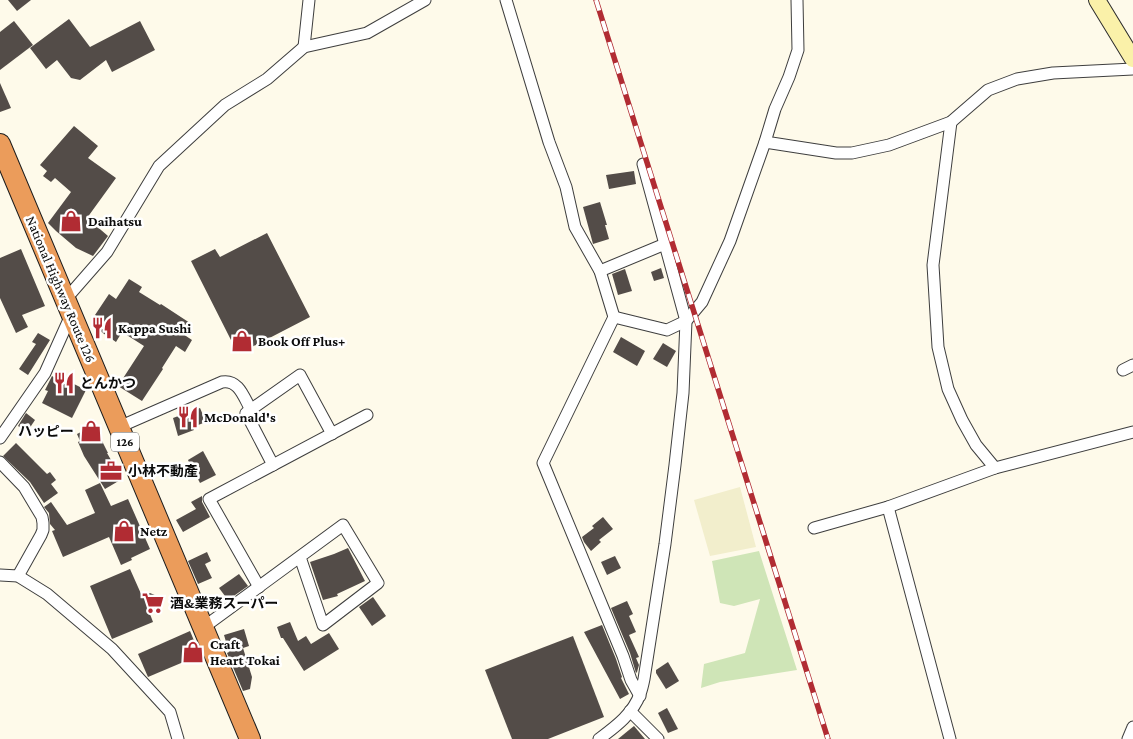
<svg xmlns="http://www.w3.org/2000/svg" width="1133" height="739" viewBox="0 0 1133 739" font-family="'Crimson Pro','Noto Sans JP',serif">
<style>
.farmland{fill:#f2eecc}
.green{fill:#cfe5b7}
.building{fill:#534c48}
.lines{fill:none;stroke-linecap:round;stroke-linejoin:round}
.street-casing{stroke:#3e3e3e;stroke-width:13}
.secondary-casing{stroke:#2d2d2d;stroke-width:18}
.highway-casing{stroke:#1c1c1c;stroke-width:22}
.street{stroke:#fff;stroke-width:11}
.secondary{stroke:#faf1a9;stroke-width:16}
.highway{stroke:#eb9c5b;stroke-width:20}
.rail-casing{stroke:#b12c33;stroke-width:5.5}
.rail{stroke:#fff;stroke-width:4;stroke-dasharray:11;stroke-linecap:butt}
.labels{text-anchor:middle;stroke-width:5;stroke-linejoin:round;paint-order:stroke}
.shield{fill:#fff;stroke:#545454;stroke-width:1}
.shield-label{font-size:12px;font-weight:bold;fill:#0b0b0b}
.poi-label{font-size:14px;font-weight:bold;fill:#0b0b0b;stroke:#fff;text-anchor:start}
.street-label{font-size:14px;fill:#0b0b0b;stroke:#fff}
</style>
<rect width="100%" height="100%" fill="#fefaea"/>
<polygon class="farmland" points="740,487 756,547 710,556 694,500"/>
<polygon class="green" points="759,551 797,670 720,682 701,688 704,664 745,653 760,599 734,606 720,603 712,561"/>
<g class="building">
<polygon points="8,0 31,0 17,11"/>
<polygon points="69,19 90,47 140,21 155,50 112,72 106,60 80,80 71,78 57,60 46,69 30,48"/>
<polygon points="14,21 33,45 0,70 0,32"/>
<polygon points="0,83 11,108 0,112"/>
<polygon points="74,126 98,146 88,158 116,178 87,218 108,236 93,256 76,248 56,231 48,223 71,192 55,178 51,182 43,176 47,171 40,165"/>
<polygon points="634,171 636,184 609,189 606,175"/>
<polygon points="600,202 607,225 605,225 609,239 593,244 583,207"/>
<polygon points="267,233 310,317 248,349 233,344 191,261 215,249 220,257"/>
<polygon points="21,249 45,306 22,315 28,327 16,333 0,298 0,258"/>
<polygon points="661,268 664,278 654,281 651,272"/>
<polygon points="625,269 632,291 618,295 612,274"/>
<polygon points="129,279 142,287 139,292 160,305 161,304 190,323 183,334 192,340 185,352 176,346 162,368 163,369 142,401 118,386 144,346 122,332 116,342 97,329 103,320 95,315 109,294 116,299"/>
<polygon points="38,333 50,340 28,375 19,369 36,344 32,342"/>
<polygon points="621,337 645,351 637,366 613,352"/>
<polygon points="663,343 676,351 667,367 653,359"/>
<polygon points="56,375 86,390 72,418 42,403 48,391 45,390 52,376 55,378"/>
<polygon points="200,408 206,422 193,427 194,430 178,436 173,418"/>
<polygon points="26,413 35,420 27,432 18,426"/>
<polygon points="93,426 96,434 98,433 108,453 107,453 122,479 105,489 84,456 78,442 80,441 77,434"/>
<polygon points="16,443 47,474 50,472 56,480 51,484 58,493 44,503 30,482 3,456"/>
<polygon points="203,451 216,475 200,483 188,460"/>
<polygon points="100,483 111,506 128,499 150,549 131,558 132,560 121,565 109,537 63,557 52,531 55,530 50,524 49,513 44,507 51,502 67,525 95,513 85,490"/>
<polygon points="202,496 202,502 210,517 183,532 176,520 196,509 191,502"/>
<polygon points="603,517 613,529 599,540 601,542 591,551 584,542 582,537 594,528 592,526"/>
<polygon points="348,548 365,581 337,594 338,596 323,600 310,562 334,554"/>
<polygon points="207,552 211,561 205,564 212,578 198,584 188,561"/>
<polygon points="615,556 621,568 607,575 601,562"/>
<polygon points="130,569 142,596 150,593 157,596 162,608 150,614 153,622 112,639 90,586"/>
<polygon points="239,574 248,586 228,600 219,588"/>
<polygon points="373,597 386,616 372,626 359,607"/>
<polygon points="627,601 633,614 629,616 636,632 629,635 639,657 636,658 639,665 637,672 636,673 630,653 611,608"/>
<polygon points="290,622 298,641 306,636 311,644 329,633 339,649 304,671 283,638 281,638 277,627"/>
<polygon points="602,625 616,659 622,677 621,678 629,694 620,699 584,632"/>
<polygon points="244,629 249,646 243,648 252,677 250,689 243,691 227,653 229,652 224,635"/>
<polygon points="190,631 200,655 148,677 138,654"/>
<polygon points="573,636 604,717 548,739 512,739 485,670"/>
<polygon points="668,662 679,681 666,689 656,673 656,670"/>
<polygon points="667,708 678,729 668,733 658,713"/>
<polygon points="634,726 645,739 618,739 629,730"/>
</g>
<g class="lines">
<g class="street-casing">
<g id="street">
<polyline points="506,0 549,142 566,187 575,227 600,271 614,317 543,463 623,656 631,680 640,696"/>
<polyline points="304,47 309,0"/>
<polyline points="951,122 933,265 938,347 948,389 962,420 976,445 995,468"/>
<polyline points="765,142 836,153 852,153 889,145 951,122 988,90 1017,79 1053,73 1133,69"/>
<polyline points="600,271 665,244"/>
<polyline points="65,300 107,252 159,166 225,105 267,79 304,47 367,33 425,0"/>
<polyline points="614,317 667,330 686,321 702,302 730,241 765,142 775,109 789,77 798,50 797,0"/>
<polyline points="1123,370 1133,365"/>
<path d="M119,427l103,-45c17,-3 22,16 29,28"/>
<polyline points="0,438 45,373 71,315"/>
<polyline points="0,462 24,487 42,517 43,523 43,530 41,535 18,576"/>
<polyline points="273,465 246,413 300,375 332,434"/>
<polyline points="888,507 950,739"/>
<polyline points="814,528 888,507 995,468 1133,432"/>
<polyline points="0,575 18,576 47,594 112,649 170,712 178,739"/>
<polyline points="259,587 209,499 367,415"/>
<polyline points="204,627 343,525 378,583 323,625 300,557"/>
<polyline points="630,711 658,739"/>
<path d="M599,739c16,-12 34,-25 41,-45 2,-5 3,-10 4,-15l21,-135 10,-79 8,-72 3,-72 -43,-157"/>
<polyline points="1128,739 1133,727"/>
</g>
</g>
<g class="secondary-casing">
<polyline id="secondary" points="1097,0 1133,59"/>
</g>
<g class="highway-casing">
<polyline id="highway" points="0,144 250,739"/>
</g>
<use href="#street" class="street"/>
<use href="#secondary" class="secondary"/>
<use href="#highway" class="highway"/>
<g class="rail-casing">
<polyline id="rail" points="596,0 828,739"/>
</g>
<use href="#rail" class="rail"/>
</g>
<defs>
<g id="shop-bare" transform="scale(1.725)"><path d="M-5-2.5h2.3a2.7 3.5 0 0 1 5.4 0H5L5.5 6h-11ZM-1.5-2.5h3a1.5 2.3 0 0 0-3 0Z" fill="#b12c33" stroke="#fff" stroke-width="2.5" paint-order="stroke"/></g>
<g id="restaurant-bare" transform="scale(1.725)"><path d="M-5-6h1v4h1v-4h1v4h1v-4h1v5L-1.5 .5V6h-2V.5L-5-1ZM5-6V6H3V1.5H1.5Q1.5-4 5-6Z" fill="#b12c33" stroke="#fff" stroke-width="2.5" paint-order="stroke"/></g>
<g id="office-bare" transform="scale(1.725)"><path d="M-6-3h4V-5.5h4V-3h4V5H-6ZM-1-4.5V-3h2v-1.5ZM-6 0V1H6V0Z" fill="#b12c33" stroke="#fff" stroke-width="2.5" paint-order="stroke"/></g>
<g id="supermarket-bare" transform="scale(1.725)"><path d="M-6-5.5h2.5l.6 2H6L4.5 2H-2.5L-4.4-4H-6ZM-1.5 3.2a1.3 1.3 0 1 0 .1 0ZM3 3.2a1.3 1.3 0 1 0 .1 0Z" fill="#b12c33" stroke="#fff" stroke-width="2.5" paint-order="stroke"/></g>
</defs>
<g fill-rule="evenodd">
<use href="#shop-bare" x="71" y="221"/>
<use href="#restaurant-bare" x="102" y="328"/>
<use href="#shop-bare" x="242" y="341"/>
<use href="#restaurant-bare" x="64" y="383"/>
<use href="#restaurant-bare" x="188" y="417"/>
<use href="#shop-bare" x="91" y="431"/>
<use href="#office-bare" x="111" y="471"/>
<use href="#shop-bare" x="124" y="531"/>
<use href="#supermarket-bare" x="153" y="603"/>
<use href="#shop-bare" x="193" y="652"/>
</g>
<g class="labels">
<rect class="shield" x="111" y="432.5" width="28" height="19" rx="4"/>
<g class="shield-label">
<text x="125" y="446">126</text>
</g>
<g class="poi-label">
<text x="88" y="226">Daihatsu</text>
<text x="118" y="333">Kappa Sushi</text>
<text x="258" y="346">Book Off Plus+</text>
<text x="80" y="388">とんかつ</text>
<text x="204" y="422">McDonald's</text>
<text x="74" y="436" text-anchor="end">ハッピー</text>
<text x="128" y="476">小林不動產</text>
<text x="140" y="536">Netz</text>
<text x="170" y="608">酒&amp;業務スーパー</text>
<text x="210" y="649">Craft<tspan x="210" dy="16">Heart Tokai</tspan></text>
</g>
<g class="street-label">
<text transform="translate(61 289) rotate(67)" y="5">National Highway Route 126</text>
</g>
</g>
</svg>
